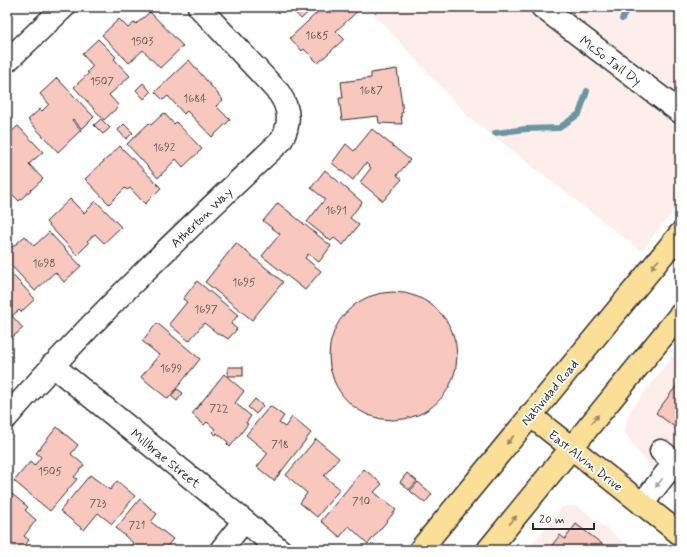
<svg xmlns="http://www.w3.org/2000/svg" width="687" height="557" viewBox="0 0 687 557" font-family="Mynerve,sans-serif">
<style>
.built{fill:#fdeeec}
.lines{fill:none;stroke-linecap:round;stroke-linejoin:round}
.stream{stroke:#6996a4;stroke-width:6}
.building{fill:#f8c8bf;stroke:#2b2b2b}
.minor-casing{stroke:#2b2b2b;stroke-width:25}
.major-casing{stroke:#2b2b2b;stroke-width:25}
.minor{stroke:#fff;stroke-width:22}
.major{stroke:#fbdf96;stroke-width:22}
.oneway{fill:#938560}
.oneway2{fill:#a0a0a0}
.labels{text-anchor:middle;stroke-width:4;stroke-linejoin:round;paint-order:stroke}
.number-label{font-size:11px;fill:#5e5250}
.street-label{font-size:13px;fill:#2b2b2b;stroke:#fff}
</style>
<rect width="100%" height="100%" fill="#fff"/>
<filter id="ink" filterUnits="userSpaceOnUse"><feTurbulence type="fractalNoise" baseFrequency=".025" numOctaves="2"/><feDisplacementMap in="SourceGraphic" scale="8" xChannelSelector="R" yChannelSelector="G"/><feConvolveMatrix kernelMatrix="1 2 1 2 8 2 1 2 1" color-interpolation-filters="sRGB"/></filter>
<g filter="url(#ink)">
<g class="built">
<polygon points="367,7 680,7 680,203 641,251 468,116"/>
<polygon points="672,357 680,363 680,501 633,446 625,432 627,415"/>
<polygon points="578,506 633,550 527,550 562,507"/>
</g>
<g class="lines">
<g class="stream">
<polyline points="622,19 628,7"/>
<polyline points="495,133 526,129 559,128 579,114 587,91"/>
</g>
</g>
<g class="building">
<polygon points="290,7 314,7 301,19"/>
<polygon points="323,7 362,7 336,31 344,39 318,63 304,49 302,51 290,38"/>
<polygon points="150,12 183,46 160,68 143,50 129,63 102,35 119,19 128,28 135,22 136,24"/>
<polygon points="98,39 116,57 114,59 130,76 109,95 119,106 104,120 74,87 89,73 87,72 93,66 82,54"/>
<polygon points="189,60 223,100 216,106 230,120 212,137 187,111 184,114 168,96 163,100 155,92"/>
<polygon points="397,69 403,112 401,113 402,124 379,123 378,116 342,120 339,98 343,98 341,82 371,78 371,73"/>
<polygon points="57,78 94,117 82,129 73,119 72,120 81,130 58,152 28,120 40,109 42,111 49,104 40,94"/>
<polygon points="143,83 151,92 144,99 136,90"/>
<polygon points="164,113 174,124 176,122 202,149 183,167 176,159 158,178 127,144 149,123 151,125"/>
<polygon points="101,119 110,128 103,134 94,125"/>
<polygon points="124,124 133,133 126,139 118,130"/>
<polygon points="18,126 43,152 29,164 43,179 19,201 7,189 7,155 10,152 7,149 7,136"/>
<polygon points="372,129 410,160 397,175 402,179 383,201 360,182 371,168 366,163 353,180 332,163 346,144 354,151"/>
<polygon points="120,146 161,188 145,204 130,188 127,190 125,188 109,204 85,179"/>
<polygon points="325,170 362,202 350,218 359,225 343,245 334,238 331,241 307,222 325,199 311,188"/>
<polygon points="70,199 84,213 96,201 121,227 104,243 95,234 87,241 89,243 77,255 46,222"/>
<polygon points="278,203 331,246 319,262 308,254 305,258 321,271 305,290 262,256 280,234 263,221"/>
<polygon points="49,232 81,266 64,282 55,272 35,291 7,261 7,252 25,236 34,246"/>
<polygon points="236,243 283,282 252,320 205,282"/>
<polygon points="8,270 35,299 21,312 19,310 12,316 23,328 7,342"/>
<polygon points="197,281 238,315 231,324 237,329 228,339 222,335 221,336 204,323 189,341 169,324 187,302 183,299"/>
<circle cx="393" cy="356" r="64"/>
<polygon points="157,323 200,359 168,399 141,377 159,355 142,341"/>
<rect x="228" y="367" width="15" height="9"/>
<polygon points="224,374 244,391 235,403 251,416 246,423 248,424 230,447 227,444 228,442 217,433 216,435 212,432 215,429 207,422 204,425 192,414"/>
<polygon points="680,381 680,431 656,413"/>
<polygon points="177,389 183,393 177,401 171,396"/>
<polygon points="255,399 263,406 256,414 248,407"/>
<polygon points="270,406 284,416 279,423 285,427 292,417 311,433 274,481 257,467 268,453 246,435"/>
<polygon points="57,427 78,445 71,454 84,465 74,477 77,479 50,511 14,481 30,462 34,466 41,457 36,453"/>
<polygon points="316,439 339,458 324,476 340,489 317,517 300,503 307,493 286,475"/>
<polygon points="364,469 382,484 374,492 396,510 368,544 349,526 340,537 321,521"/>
<polygon points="407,473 417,481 409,490 400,482"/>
<polygon points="90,475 110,490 117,481 135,496 112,524 98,513 84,530 60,511"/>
<polygon points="418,482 432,494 425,503 410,491"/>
<polygon points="7,490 28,507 25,510 36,520 24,536 29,540 21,550 7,550"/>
<polygon points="140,499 157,514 151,522 173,539 164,550 127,550 133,543 116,528"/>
<polygon points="576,524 610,550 548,550 560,535 565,539"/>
</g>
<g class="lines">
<g class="minor-casing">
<g id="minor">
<polyline points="542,7 680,112"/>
<polyline points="7,61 64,7"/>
<polyline points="52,365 280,550"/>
<path d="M7,417c85,-98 179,-187 274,-276 10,-17 9,-32 -2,-48l-80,-86"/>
<polyline points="661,451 680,466"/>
<polyline points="642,504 675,462"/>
<polyline points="221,550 244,521"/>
</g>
</g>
<g class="major-casing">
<g id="major">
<polyline points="530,415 680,534"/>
<polyline points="420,550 680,234"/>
<polyline points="488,550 680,315"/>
</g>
</g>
<use href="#minor" class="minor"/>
<use href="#major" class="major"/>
</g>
<defs><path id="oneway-solid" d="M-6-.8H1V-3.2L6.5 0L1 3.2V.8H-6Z"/></defs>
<g class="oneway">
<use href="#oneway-solid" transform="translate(655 264) rotate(130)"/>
<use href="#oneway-solid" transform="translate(595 419) rotate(-51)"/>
<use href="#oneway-solid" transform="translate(510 440) rotate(130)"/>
<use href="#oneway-solid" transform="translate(513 520) rotate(-51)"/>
</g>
<use class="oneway2" href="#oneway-solid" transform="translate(659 483) rotate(128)"/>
</g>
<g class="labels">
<g class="number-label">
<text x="317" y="39">1685</text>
<text x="142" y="45">1503</text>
<text x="102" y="85">1507</text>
<text x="371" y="94">1687</text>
<text x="195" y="102">1684</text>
<text x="164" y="151">1692</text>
<text x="336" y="214">1691</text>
<text x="44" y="267">1698</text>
<text x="244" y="286">1695</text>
<text x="206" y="313">1697</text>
<text x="171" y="372">1699</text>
<text x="219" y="412">722</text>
<text x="280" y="448">718</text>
<text x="50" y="475">1505</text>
<text x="361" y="505">710</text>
<text x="98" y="507">723</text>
<text x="137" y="529">721</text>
</g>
<g class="street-label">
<text transform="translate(611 60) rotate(37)" y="5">McSo Jail Dy</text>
<text transform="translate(201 217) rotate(-44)" y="5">Atherton Way</text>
<text transform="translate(549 392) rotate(-50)" y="5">Natividad Road</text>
<text transform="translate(166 458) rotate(39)" y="5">Millbrae Street</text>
<text transform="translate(586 460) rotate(38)" y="5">East Alvin Drive</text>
</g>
</g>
<rect width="687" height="557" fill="none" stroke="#fff" stroke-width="24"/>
<rect x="12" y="12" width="663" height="533" fill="none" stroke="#2b2b2b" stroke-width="1.5" filter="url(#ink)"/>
<path d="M533 523v6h61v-6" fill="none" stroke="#2b2b2b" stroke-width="2"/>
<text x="539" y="523" font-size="12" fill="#2b2b2b" stroke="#ffffff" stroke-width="3" paint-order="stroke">20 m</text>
</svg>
